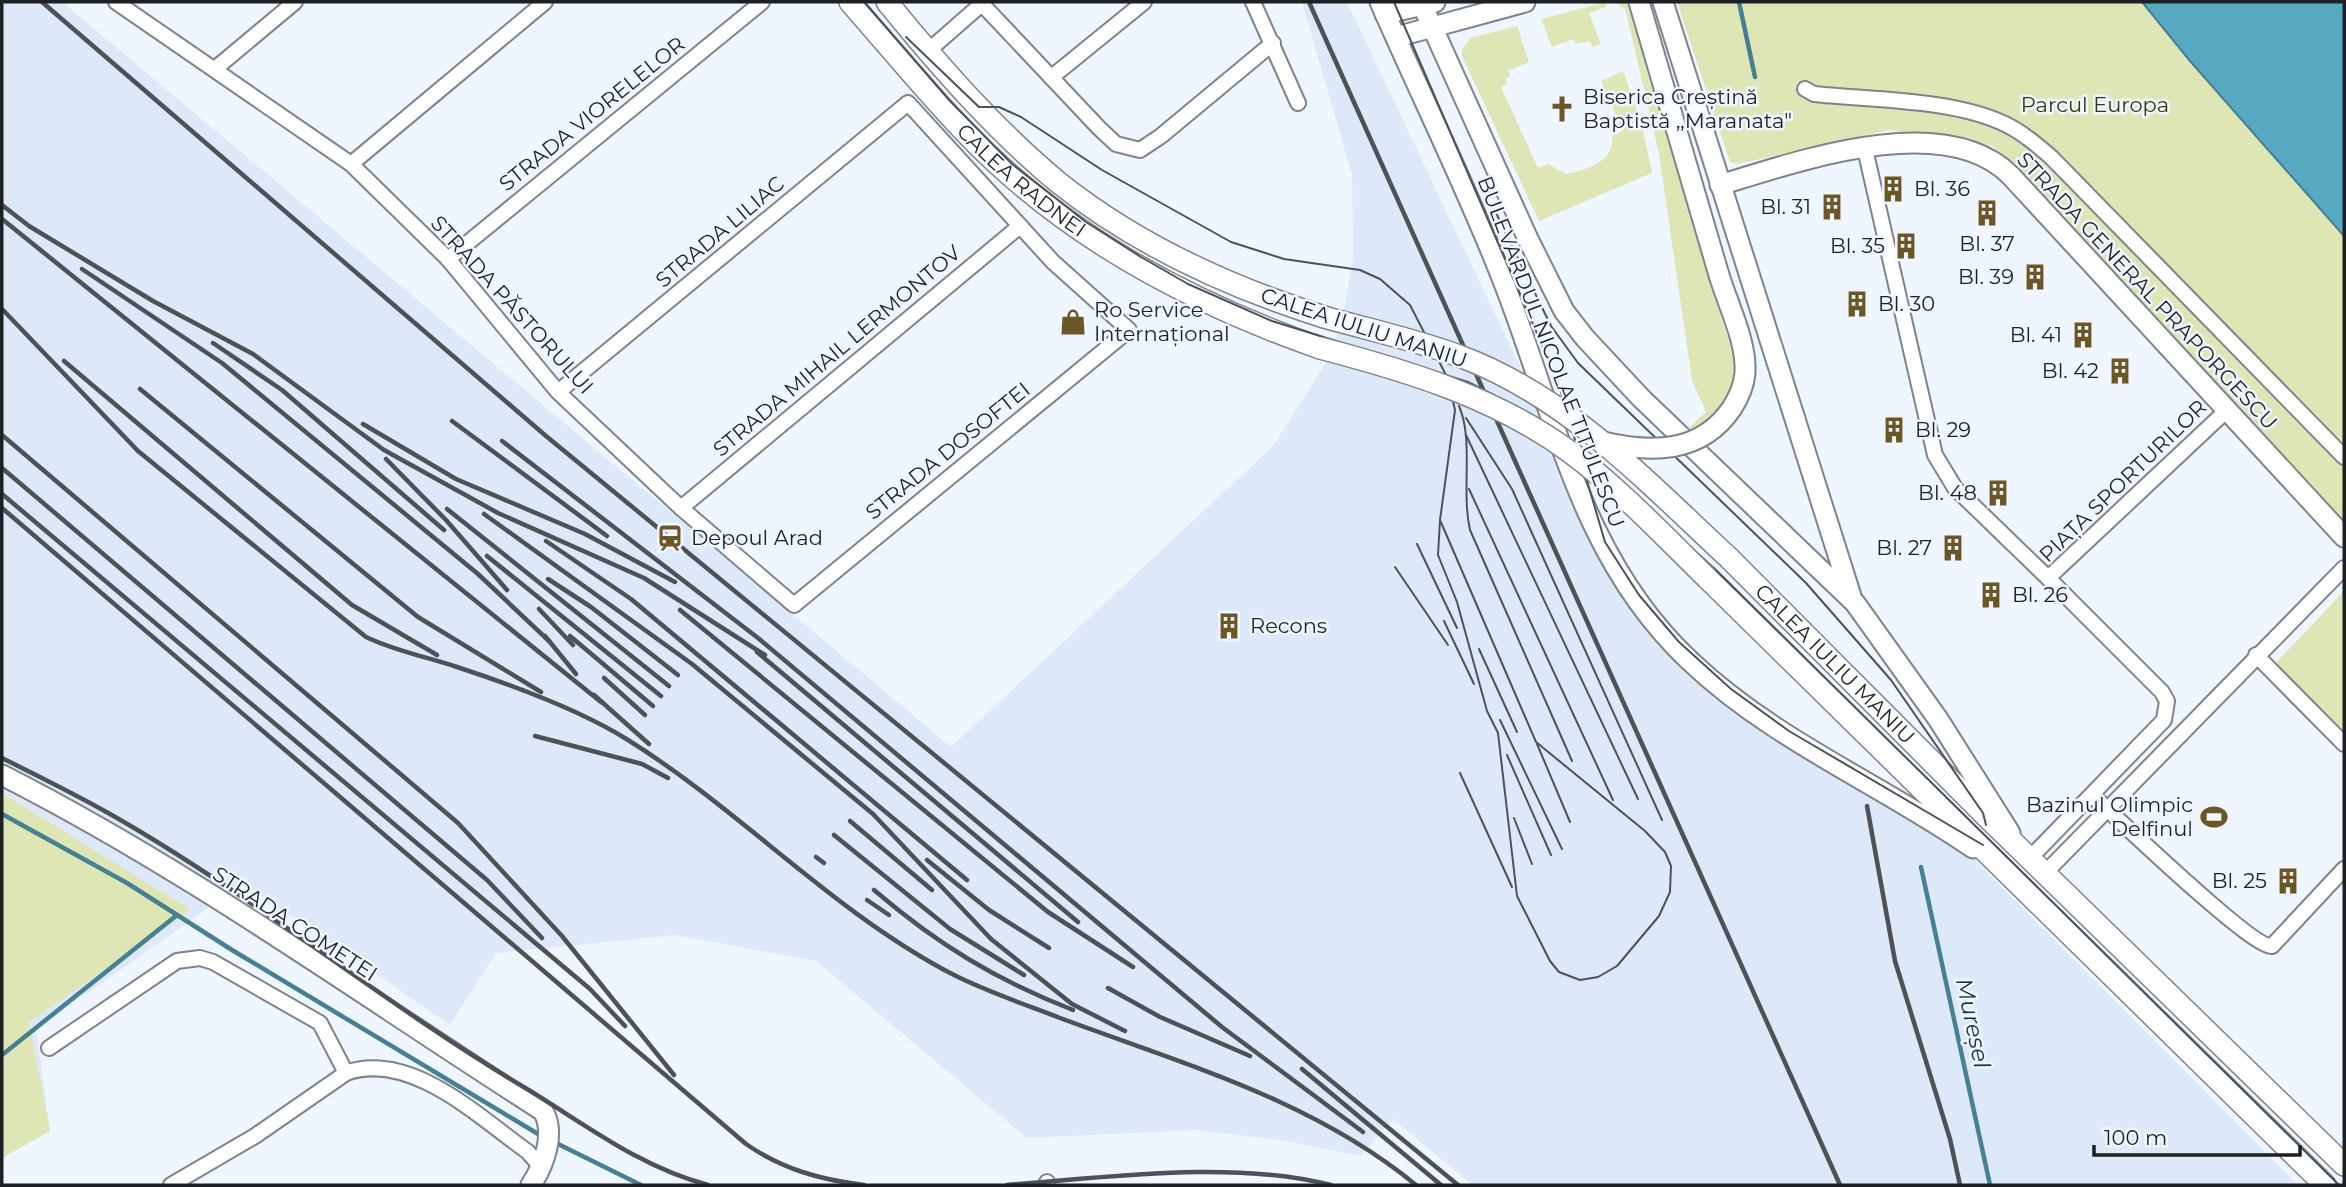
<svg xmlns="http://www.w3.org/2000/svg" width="2346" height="1187" viewBox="0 0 2346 1187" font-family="Montserrat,sans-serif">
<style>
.built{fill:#dde9f8}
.green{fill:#dee6b6}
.water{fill:#57a9c2;stroke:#468093;stroke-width:2}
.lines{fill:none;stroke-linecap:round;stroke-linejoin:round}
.stream{stroke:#468093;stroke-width:4.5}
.street-casing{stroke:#7d848b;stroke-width:18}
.secondary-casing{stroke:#7d848b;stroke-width:23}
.primary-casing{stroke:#7d848b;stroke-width:24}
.street{stroke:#fff;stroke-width:14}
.secondary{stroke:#fff;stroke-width:19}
.primary{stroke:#fff;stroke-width:21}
.tram{stroke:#4e5257;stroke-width:2}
.rail{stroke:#4e5257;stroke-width:4.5}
.secondary-bridge-casing{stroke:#7d848b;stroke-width:23;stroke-linecap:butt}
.primary-bridge-casing{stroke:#7d848b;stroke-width:24;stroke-linecap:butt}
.secondary-bridge{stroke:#fff;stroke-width:19}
.primary-bridge{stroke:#fff;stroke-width:21}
.labels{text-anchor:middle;stroke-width:5;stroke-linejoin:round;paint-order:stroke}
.poi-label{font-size:21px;fill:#1e2124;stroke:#eff6ff;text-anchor:end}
.park-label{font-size:21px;fill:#363c09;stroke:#eff6ff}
.street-label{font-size:21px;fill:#1e2124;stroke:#eff6ff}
.water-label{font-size:23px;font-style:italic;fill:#113742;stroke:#eff6ff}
</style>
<rect width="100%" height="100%" fill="#eff6ff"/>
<polygon class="built" points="2,2 62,2 951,747 1273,446 1329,358 1343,316 1353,257 1352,175 1302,2 1347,2 1523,373 1569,496 1613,580 1660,642 1957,842 2298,1185 1472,1185 1393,1119 1361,1156 1287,1141 1197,1130 1027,1138 816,961 675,935 496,953 450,1025 240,881 203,912 36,1029 50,1131 2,1158"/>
<g class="green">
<polygon points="1606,2 1606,7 1589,13 1601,44 1593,47 1589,41 1576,44 1573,39 1552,47 1541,19"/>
<path d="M1620,2h5l5,6 104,351c3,33 -14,52 -39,72l-5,-4 16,-15 -14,-32 -33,-226 -34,-146 -6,-1z"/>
<polygon points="1677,2 2142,2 2190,61 2344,236 2344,527 2126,295 1993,146 1889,130 1738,164 1730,162"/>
<path d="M1517,26l12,36 -21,9 2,5 -5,3 2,5 -6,3 37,81 10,-4 18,10c20,-4 50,-13 46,-38l11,-5 -22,-50 22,-10 18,50 11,52 -113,48 -77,-165v-7l8,-11z"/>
<polygon points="2344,591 2344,741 2272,667"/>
<polygon points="2,793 191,910 29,1022 50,1131 2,1158"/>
</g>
<polygon class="water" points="2142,2 2344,2 2344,236 2190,61"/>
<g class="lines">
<g class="stream">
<polyline points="1739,2 1755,77"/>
<polyline points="2,814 127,883 232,950 543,1137"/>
<polyline points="1921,867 1990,1185"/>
<polyline points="2,1055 177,915"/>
<polyline points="554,1142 641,1185"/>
</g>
<g class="street-casing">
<g id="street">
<polyline points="116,2 351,164 448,259 558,392 681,508 794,605 1129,330 1053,262 908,103 558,392"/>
<polyline points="1253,2 1298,103"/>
<polyline points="981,3 1099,128 1116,144 1140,150 1161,136 1273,43"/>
<polyline points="928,51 984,2"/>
<polyline points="216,68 295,2"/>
<polyline points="1053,76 1144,2"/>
<path d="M1805,89l9,5c57,6 142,5 193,31 16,8 30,20 44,32l293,300"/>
<polyline points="1865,149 1935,455 1955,488 2048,578"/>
<polyline points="351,164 545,2"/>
<polyline points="448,259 762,2"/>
<polyline points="681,508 1020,226"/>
<polyline points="2256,655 2344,744"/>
<path d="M2092,795c24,22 160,153 180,151l72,-77"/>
<polyline points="2031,857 2164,720 2167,701 2162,692 2048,578 2226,411"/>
<polyline points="2046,872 2344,568"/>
<path d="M49,1048l128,-87 23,-3 13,4 107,61 26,50c64,-23 133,44 182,79l13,15"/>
<polyline points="1047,1182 1047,1185"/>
<polyline points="171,1185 255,1136 346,1073"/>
</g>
</g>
<g class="secondary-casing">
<g id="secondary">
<path d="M1380,2c40,92 85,182 122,276 54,136 77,279 188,383 83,79 189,122 283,187"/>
<polyline points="1421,2 1528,239 1564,311 1585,338 1641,398 1855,603 1938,719 2010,833"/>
<polyline points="1639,2 1719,275"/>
<polyline points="1663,2 1851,596"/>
<polyline points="1385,14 1435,2"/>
<polyline points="1396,37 1525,2"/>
<path d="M1720,185c79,-24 225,-76 291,-9l333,361"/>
<path d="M2,775c189,96 362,222 541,336 13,22 1,54 -12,74"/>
</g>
</g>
<g class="primary-casing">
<g id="primary">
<path id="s1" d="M850,2c37,42 73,86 112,127 99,105 224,172 358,219"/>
<path d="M887,2c52,64 108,128 172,181 78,62 170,104 265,134"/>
<path id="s2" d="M1729,558l254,255 361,352"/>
<polyline points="1707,578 2325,1185"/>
</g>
</g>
<use href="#street" class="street"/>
<use href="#secondary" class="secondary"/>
<use href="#primary" class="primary"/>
<g class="tram">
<polyline points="864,2 950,101 1012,164 1086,222 1141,257 1188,284 1272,321 1468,382 1529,413 1582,449 1716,570 2339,1185"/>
<polyline points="1394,2 1558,382 1605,542 1639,595 1679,642 1731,689 1789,731 1983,845"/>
<polyline points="906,37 979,107 999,107 1021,117 1102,170 1231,242 1284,259 1360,270 1380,279 1410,305 1447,377"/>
<polyline points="1496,213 1551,326 1578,363 1806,583 1891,680 1983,813 1986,825"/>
<path d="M1459,406c15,34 2,85 11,124l102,231"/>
<polyline points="1466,418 1512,489 1662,820"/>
<polyline points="1466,435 1638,799"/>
<polyline points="1469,489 1613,800"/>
<polyline points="1440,520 1536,742 1645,831 1665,852 1671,866 1670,892 1659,916 1617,966 1598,977 1580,980 1559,972 1550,961 1517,896 1498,733 1487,711 1457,602 1438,555 1440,520 1455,410 1448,380"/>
<polyline points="1417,544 1457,628"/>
<polyline points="1395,567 1448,645"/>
<polyline points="1444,621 1474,684"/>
<polyline points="1479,649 1517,732"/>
<polyline points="1500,720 1562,849"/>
<polyline points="1537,744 1570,822"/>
<polyline points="1507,755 1551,855"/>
<polyline points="1460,773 1512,887"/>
<polyline points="1514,818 1532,864"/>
</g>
<g class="rail">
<polyline points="42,2 546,436 1458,1185"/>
<polyline points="1309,2 1840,1185"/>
<polyline points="2,205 29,226 153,301 253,354 384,450 498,513 644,578 765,655"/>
<polyline points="2,219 601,702"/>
<polyline points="82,269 222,363 478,574 549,641"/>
<path d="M3,310l135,141 228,186c29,14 61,20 91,30 55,18 122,42 171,73 114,71 206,173 326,235 34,17 70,29 106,43 123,46 253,82 356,167"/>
<polyline points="213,343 282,390 444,530"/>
<polyline points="64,361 352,605 437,655"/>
<polyline points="140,389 418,617 541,692"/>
<polyline points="452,421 607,536"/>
<polyline points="363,424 456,479 585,534 675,582"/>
<polyline points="2,435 458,823 562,936 674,1075"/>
<polyline points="502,441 758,638 1222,1027 1363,1132"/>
<polyline points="386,459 446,520 507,590"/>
<polyline points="2,468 487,880 542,938"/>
<polyline points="2,494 590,989 625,1026"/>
<path d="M2,508l744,636c36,25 75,36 118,41"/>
<polyline points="447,509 669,686"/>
<polyline points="484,514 692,664 873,814 991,939 1072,1004 1125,1031"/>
<polyline points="546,541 631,599 967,880"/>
<polyline points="487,556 661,696"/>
<polyline points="548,579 591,607 678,675"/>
<polyline points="539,609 573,645"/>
<polyline points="680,610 1048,912 1133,967"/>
<polyline points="545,636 576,674"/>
<polyline points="570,636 653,706"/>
<polyline points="757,652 1078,922"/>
<polyline points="604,678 645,715"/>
<polyline points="594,695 649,744"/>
<polyline points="535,736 642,764 668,778"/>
<path d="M2,758c36,18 73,36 108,56 143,81 271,188 412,272 62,37 115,80 186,99"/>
<polyline points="1867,806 1895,961 1950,1139 1960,1185"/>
<polyline points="850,821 932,890"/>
<polyline points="834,835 950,929 1024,975"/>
<polyline points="816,857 824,863"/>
<polyline points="927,860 989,910 1049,948"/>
<path d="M874,890c63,54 122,90 199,120"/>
<polyline points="867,900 889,915"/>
<polyline points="1108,988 1160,1017 1250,1056"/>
<polyline points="1302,1069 1441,1185"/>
<path d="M1007,1185c104,-8 223,-25 324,0"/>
</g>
<g class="secondary-bridge-casing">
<path id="secondary-bridge" d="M1603,442c48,11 98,12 129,-34 7,-11 12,-22 13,-35 2,-31 -17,-68 -26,-98"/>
</g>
<g class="primary-bridge-casing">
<g id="primary-bridge">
<path d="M1324,317c46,13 93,23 138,40 106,40 186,126 267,201"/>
<path d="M1320,348c88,23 175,49 250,104 50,37 93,83 137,126"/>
</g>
</g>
<use href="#secondary-bridge" class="secondary-bridge"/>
<use href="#primary-bridge" class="primary-bridge"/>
</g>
<defs>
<g id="church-bare" transform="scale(2.1)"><path d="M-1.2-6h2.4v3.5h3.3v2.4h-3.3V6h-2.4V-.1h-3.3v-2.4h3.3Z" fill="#6b5625" stroke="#eff6ff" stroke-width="2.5" paint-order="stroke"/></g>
<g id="building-bare" transform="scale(2.1)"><path d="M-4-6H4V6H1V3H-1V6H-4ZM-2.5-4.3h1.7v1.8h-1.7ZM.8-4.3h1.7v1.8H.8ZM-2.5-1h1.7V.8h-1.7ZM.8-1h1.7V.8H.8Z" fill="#6b5625" stroke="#eff6ff" stroke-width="2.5" paint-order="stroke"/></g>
<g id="shop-bare" transform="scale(2.1)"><path d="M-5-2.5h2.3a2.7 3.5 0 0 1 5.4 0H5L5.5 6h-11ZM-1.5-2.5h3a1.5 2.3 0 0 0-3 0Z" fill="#6b5625" stroke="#eff6ff" stroke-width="2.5" paint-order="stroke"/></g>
<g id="station-bare" transform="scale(2.1)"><path d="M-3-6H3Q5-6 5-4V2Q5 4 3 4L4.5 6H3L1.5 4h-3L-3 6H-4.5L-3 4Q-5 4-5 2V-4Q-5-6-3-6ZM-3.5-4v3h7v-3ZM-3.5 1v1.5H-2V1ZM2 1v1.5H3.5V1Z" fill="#6b5625" stroke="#eff6ff" stroke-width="2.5" paint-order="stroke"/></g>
<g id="stadium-bare" transform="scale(2.1)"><path d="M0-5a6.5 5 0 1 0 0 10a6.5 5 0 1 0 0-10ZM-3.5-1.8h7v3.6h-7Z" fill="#6b5625" stroke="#eff6ff" stroke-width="2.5" paint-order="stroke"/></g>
</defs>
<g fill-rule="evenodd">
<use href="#church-bare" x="1562" y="109"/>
<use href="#building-bare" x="1893" y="189"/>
<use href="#building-bare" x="1832" y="207"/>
<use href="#building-bare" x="1987" y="213"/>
<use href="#building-bare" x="1906" y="246"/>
<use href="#building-bare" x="2035" y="277"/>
<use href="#building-bare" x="1857" y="304"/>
<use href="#shop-bare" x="1073" y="322"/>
<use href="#building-bare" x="2083" y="335"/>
<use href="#building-bare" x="2120" y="371"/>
<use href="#building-bare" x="1894" y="430"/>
<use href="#building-bare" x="1998" y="493"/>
<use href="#station-bare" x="670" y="538"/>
<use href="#building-bare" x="1953" y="548"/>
<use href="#building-bare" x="1991" y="595"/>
<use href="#building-bare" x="1229" y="626"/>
<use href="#stadium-bare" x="2214" y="817"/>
<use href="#building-bare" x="2288" y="881"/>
</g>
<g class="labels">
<g class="poi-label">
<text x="1583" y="104" text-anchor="start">Biserica Creștină<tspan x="1583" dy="24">Baptistă ,,Maranata"</tspan></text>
<text x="1914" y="196" text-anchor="start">Bl. 36</text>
<text x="1811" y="214">Bl. 31</text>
<text x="1987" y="251" text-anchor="middle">Bl. 37</text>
<text x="1885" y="253">Bl. 35</text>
<text x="2014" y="284">Bl. 39</text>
<text x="1878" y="311" text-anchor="start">Bl. 30</text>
<text x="1094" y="317" text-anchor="start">Ro Service<tspan x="1094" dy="24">Internațional</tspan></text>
<text x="2062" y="342">Bl. 41</text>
<text x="2099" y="378">Bl. 42</text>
<text x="1915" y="437" text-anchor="start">Bl. 29</text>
<text x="1977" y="500">Bl. 48</text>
<text x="691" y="545" text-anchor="start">Depoul Arad</text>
<text x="1932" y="555">Bl. 27</text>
<text x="2012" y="602" text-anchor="start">Bl. 26</text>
<text x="1250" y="633" text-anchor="start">Recons</text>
<text x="2193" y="812">Bazinul Olimpic<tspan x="2193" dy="24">Delfinul</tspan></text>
<text x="2267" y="888">Bl. 25</text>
</g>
<g class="park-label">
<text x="2095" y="112">Parcul Europa</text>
</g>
<g class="street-label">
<text transform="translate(592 114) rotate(-39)" y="7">STRADA VIORELELOR</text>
<text dy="7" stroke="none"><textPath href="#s1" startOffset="248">CALEA RADNEI</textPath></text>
<text transform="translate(720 232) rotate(-40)" y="7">STRADA LILIAC</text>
<text transform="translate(2147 291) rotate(47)" y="7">STRADA GENERAL PRAPORGESCU</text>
<text transform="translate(512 305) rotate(48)" y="7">STRADA PĂSTORULUI</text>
<text transform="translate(1364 328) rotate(18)" y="7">CALEA IULIU MANIU</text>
<text transform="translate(837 351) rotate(-40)" y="7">STRADA MIHAIL LERMONTOV</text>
<text transform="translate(1551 352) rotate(69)" y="7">BULEVARDUL NICOLAE TITULESCU</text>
<text transform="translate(948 451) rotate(-39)" y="7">STRADA DOSOFTEI</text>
<text transform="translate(2123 481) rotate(-44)" y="7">PIAȚA SPORTURILOR</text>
<text dy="7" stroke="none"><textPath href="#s2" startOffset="150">CALEA IULIU MANIU</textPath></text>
<text transform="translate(295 924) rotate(33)" y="7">STRADA COMETEI</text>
</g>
<g class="water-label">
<text transform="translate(1973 1023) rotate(78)" y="8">Mureșel</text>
</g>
</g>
<rect width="2346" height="1187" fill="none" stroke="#1e2124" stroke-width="7"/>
<path d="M2094 1145v10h206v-10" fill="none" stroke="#1e2124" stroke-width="3.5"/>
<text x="2104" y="1145" font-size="21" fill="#1e2124" stroke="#eff6ff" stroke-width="5" paint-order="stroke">100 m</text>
</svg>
